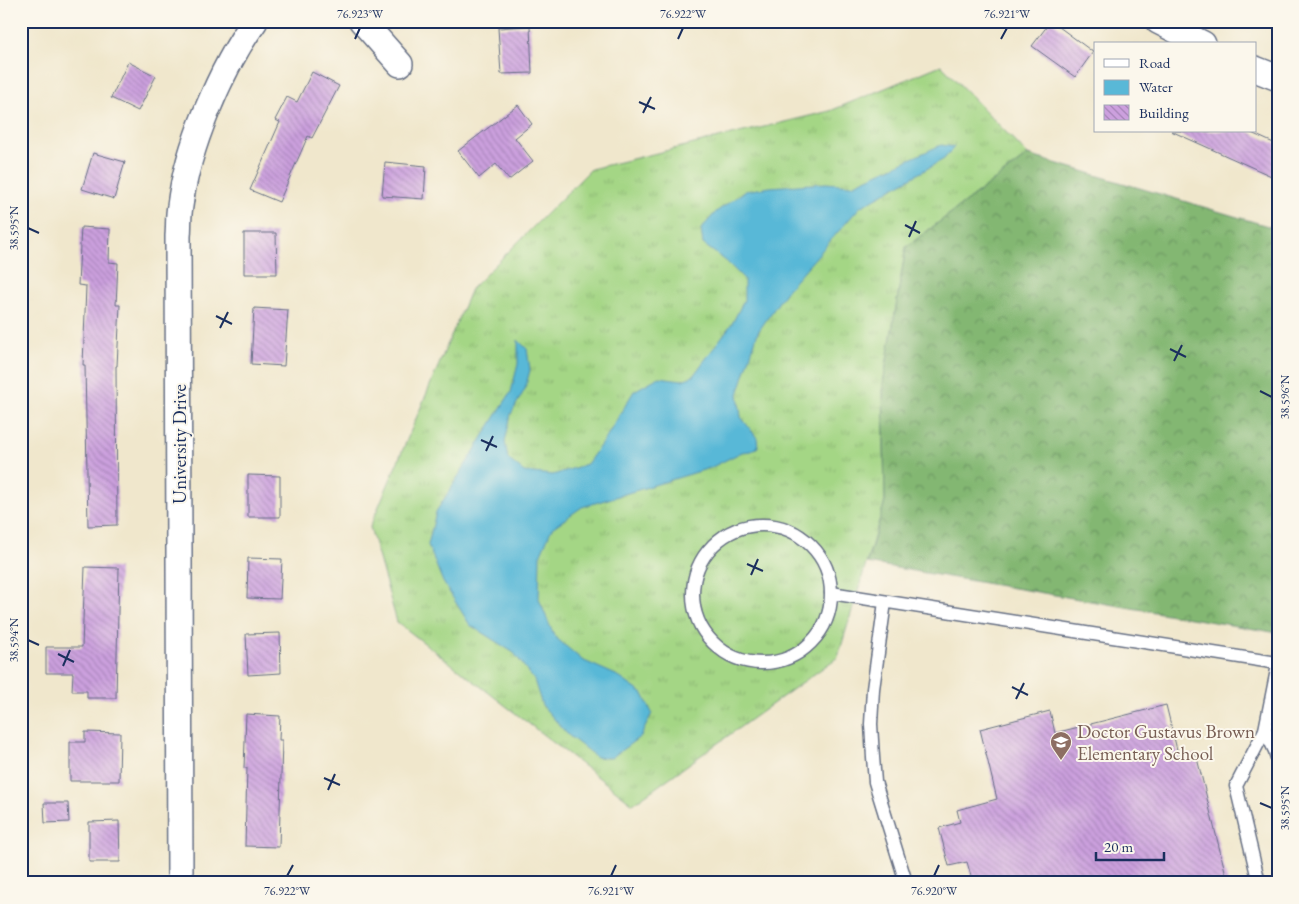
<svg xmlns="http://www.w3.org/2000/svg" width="1299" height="904" viewBox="0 0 1299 904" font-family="'EB Garamond',serif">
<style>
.grass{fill:url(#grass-tufts);stroke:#608272}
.forest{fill:url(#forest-crowns);stroke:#4f7368}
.water{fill:#59b8d7;stroke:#3a749a}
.building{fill:url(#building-back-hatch)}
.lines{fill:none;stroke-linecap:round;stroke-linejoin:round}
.service-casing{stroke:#666f84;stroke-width:15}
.minor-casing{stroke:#666f84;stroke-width:28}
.service{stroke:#fff;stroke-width:12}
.minor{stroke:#fff;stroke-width:25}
.ticks{fill:none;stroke:#1b2f5e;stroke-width:2}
.labels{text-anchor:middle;stroke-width:4;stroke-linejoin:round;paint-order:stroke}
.street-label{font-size:19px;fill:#1b2f5e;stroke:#fbf7ec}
.education-label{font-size:19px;fill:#785e54;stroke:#fbf7ec;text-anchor:start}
.neatline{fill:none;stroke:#1b2f5e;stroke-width:2}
.ticks-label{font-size:12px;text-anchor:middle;fill:#1b2f5e}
</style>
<defs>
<pattern id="grass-tufts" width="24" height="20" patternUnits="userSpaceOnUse" patternTransform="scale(1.25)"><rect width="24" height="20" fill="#a4d685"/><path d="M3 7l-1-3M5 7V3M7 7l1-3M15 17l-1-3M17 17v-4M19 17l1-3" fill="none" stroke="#8db875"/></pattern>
<pattern id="forest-crowns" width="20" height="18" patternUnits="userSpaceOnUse" patternTransform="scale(1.25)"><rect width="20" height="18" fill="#83b772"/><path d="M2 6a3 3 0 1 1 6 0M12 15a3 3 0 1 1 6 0" fill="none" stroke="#6a9561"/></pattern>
<pattern id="building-back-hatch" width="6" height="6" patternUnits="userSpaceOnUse" patternTransform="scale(1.25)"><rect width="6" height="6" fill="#cca0de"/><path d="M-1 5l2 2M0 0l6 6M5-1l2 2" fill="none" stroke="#a583b7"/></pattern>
</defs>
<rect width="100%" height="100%" fill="#fbf7ec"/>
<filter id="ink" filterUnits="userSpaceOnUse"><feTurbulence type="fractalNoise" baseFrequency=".02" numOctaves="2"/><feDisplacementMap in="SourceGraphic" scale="10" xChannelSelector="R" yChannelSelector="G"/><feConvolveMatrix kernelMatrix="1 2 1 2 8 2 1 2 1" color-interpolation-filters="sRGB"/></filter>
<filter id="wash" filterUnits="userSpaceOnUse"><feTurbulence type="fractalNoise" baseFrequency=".0096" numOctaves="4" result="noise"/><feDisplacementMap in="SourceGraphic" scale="20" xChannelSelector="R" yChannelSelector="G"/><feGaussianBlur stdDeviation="1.12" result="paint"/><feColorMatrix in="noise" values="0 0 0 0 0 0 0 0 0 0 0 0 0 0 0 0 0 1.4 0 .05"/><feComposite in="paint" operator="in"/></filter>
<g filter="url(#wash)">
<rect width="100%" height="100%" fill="#f0e7cc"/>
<polygon class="grass" points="941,65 1028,155 906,247 883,384 885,501 838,657 633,804 397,622 370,527 471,289 591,169 830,111"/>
<polygon class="forest" points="1028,155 1278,229 1278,633 867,563 885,501 883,384 906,247"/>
<polygon class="water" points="941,145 954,147 944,159 860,207 787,290 758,332 738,394 741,417 757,438 758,447 751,451 742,452 710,468 582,507 552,528 540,556 539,599 554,636 582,660 616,675 643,694 652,713 641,736 611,758 596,757 568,735 542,705 534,680 514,653 470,625 443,582 428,545 436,512 511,392 518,364 518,340 527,349 530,370 525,389 511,414 505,442 508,459 524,472 553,475 587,464 607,436 634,391 659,377 682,380 693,376 733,322 744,300 744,279 726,261 703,244 701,229 716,212 745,191 770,187 826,183 852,185"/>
<g id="blocks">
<g class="building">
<polygon points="1051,21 1093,52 1075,77 1032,46"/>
<polygon points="530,26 532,73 501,74 498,28"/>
<polygon points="128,62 156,76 138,111 111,98"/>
<polygon points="312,72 339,86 312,138 308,136 279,202 250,190 280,122 275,120 287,97 297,102"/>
<polygon points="518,105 532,124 515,138 533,161 509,180 496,164 479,178 458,151"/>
<polygon points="1171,131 1247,131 1278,145 1278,179"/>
<polygon points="93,153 125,162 114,199 82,189"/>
<polygon points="385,162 426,166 424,199 382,196"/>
<polygon points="81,227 110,229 109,262 118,263 116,305 120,305 117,366 116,366 117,525 88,526 85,365 83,365 86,286 78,285"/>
<polygon points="244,233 276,233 277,274 244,274"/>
<polygon points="254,308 288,310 284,366 251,364"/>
<polygon points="248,475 280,476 280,517 248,517"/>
<polygon points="248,558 282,559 280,599 247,598"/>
<polygon points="85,567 119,568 116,698 87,698 87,691 72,691 73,673 46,673 46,647 82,647"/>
<polygon points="280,633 281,673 248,675 246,634"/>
<polygon points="1166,705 1179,758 1196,754 1228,883 973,883 967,862 949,866 939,828 960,822 957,810 997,799 980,729 1050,711 1055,733"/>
<polygon points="246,714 280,716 279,740 282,740 279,847 245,846 247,768 244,768"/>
<polygon points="85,732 120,733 119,781 70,781 70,742 85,742"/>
<polygon points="44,803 68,803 69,822 45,823"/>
<polygon points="119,821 120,862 89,862 89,822"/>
</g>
</g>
</g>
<g filter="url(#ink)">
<use href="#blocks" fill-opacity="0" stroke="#666f84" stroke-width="1"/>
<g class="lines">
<g class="service-casing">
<g id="service">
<circle cx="762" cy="594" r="69"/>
<polyline points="831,593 1278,663"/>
<polyline points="885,602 873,689 871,724 873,757 875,782 905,879"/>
<polyline points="1265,730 1275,751 1278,763"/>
<polyline points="1259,883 1236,786 1265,730 1278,665"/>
</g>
</g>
<g class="minor-casing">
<g id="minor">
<polyline points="362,21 400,64"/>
<polyline points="1158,21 1203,44"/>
<polyline points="1255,69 1278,78"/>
<path d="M180,883l-2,-647c1,-10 0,-20 2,-30 7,-58 41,-138 75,-185"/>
</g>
</g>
<use href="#service" class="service"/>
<use href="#minor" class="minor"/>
</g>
</g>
<path class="ticks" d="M355,39l5,-11M678,39l5,-11M1001,39l6,-11M639,102l16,7M643,113l8,-16M905,225l15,8M28,228l11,5M909,237l7,-16M216,316l16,8M220,328l8,-16M1170,349l16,8M1174,361l8,-16M1260,391l12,6M481,440l16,7M486,451l7,-15M747,564l16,7M751,575l7,-16M28,640l11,5M58,654l16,8M63,666l7,-16M1012,687l16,8M1016,699l8,-16M324,778l16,7M328,790l7,-16M1260,803l12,5M287,876l6,-11M611,876l5,-11M934,876l5,-11"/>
<defs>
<g id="school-pin" transform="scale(1.125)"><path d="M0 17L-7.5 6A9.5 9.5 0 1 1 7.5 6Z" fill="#8d6e63" stroke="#fbf7ec"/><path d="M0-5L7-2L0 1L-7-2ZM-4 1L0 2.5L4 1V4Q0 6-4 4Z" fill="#fff"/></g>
</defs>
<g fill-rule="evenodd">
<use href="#school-pin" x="1061" y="742"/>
</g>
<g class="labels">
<g class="street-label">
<text transform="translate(179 444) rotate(-90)" y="7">University Drive</text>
</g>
<g class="education-label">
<text x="1077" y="738">Doctor Gustavus Brown<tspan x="1077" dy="22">Elementary School</tspan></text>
</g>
</g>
<rect width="1299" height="904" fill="none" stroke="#fbf7ec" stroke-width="55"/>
<rect x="1094" y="42" width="162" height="90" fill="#fbf7ec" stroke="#a1a7b3"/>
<rect x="1104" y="59" width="25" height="8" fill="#ffffff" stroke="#a1a7b3"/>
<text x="1139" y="68" font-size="15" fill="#1b2f5e">Road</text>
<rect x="1104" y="80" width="25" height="15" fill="#59b8d7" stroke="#a1a7b3"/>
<text x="1139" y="92" font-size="15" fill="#1b2f5e">Water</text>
<rect x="1104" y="105" width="25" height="15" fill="url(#building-back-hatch)" stroke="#a1a7b3"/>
<text x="1139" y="118" font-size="15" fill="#1b2f5e">Building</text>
<path d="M1096 852v8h68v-8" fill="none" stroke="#1b2f5e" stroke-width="2.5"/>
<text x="1104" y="852" font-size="15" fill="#1b2f5e" stroke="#fbf7ec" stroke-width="4" paint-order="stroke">20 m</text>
<rect x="28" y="28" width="1244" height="848" class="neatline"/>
<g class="ticks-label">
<text x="360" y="18">76.923°W</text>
<text x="683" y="18">76.922°W</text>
<text x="1007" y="18">76.921°W</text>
<text transform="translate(14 228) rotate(-90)" y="4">38.595°N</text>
<text transform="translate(1285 397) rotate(-90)" y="4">38.596°N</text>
<text transform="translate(14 640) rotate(-90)" y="4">38.594°N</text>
<text transform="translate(1285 808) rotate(-90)" y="4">38.595°N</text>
<text x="287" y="895">76.922°W</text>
<text x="611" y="895">76.921°W</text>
<text x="934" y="895">76.920°W</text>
</g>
</svg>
